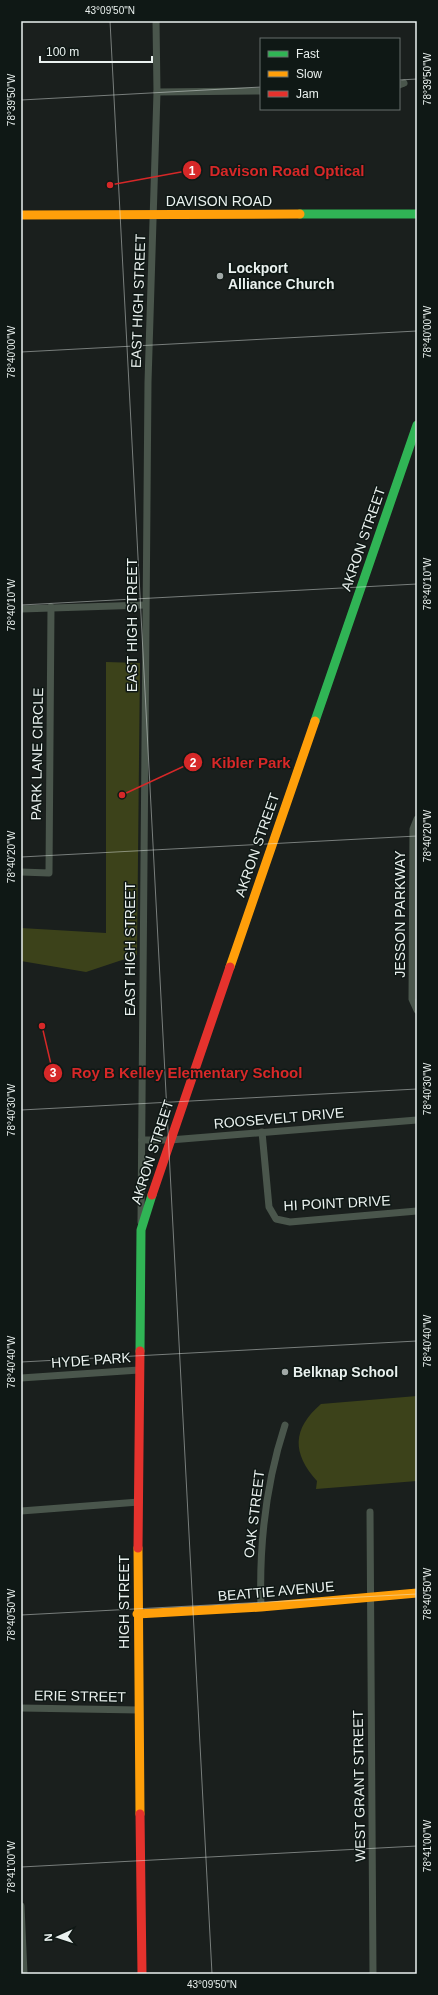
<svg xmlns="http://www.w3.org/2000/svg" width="438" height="1995" viewBox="0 0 438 1995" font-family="Helvetica,sans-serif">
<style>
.park{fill:#3c421a}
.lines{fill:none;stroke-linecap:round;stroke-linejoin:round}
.street{stroke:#4a564c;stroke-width:7}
.fast{stroke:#30b455;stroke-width:9}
.slow{stroke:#ff9f0a;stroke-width:9}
.jam{stroke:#e5322d;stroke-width:9}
.ticks{fill:none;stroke:#eaf1ef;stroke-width:1;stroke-opacity:0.45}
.poi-dot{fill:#a1a8a6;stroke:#0f1815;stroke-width:1.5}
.labels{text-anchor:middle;stroke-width:3;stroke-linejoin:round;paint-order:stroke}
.street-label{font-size:14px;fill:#eaf1ef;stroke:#0f1815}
.poi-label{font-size:14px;font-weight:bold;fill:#eaf1ef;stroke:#0f1815;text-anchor:start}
.leader{fill:none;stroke:#d62828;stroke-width:1.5}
.callout-dot{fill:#d62828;stroke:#0f1815;stroke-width:1.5}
.mark-label{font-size:12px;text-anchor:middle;font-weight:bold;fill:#fff}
.callout-label{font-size:15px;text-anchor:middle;font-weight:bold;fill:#d62828;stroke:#0f1815;stroke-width:3;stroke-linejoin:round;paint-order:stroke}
.neatline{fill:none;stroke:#eaf1ef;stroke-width:1.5}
.ticks-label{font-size:10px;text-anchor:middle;fill:#eaf1ef}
</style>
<rect width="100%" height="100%" fill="#1a1f1d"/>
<g class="park">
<polygon points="106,662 140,663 137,955 86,972 21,961 21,928 106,933"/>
<path d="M417,1396v85l-101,8 1,-8c-25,-28 -25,-52 4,-77z"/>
</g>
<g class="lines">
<g class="street">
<polyline points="399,85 404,83"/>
<polyline points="157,92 261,91"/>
<polyline points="21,609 145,605"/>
<polyline points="417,819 413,829 412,999 417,1010"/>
<polyline points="21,872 49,873 51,607"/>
<polyline points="262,1132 269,1207 276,1219 290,1222 417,1211"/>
<polyline points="142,1140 170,1140 417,1120"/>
<polyline points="141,1222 148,382 157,92 156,21"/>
<polyline points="21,1378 139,1370"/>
<polyline points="21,1511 139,1502"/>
<polyline points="370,1512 373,1974"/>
<path d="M261,1607c-2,-61 5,-124 24,-182"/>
<polyline points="21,1708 139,1710"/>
<polyline points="21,1906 24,1974"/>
</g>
<g class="fast">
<polyline points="300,214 417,214"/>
<polyline points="315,721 417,425"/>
<polyline points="140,1351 141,1230 152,1195"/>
</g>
<g class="slow">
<polyline points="21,215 300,214"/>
<polyline points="230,967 315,721"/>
<polyline points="138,1548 140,1814"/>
<polyline points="137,1614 261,1607 417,1593"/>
</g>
<g class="jam">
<polyline points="152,1195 230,967"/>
<polyline points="138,1548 140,1351"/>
<polyline points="140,1814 142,1974"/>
</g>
</g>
<path class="ticks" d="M110,21l102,1953M399,80l18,-1M21,100l240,-13M21,352l396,-21M21,605l396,-21M21,857l396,-21M21,1110l396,-21M21,1362l396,-21M21,1615l396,-21M21,1867l396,-21"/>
<g class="poi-dot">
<circle cx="220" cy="276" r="4"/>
<circle cx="285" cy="1372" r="4"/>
</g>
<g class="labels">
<g class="street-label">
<text x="219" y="206">DAVISON ROAD</text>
<text transform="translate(138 301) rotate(-88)" y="5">EAST HIGH STREET</text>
<text transform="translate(363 539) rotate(-71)" y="5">AKRON STREET</text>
<text transform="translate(132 625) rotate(-90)" y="5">EAST HIGH STREET</text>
<text transform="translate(37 754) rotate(-89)" y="5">PARK LANE CIRCLE</text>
<text transform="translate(257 845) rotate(-71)" y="5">AKRON STREET</text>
<text transform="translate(400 914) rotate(-90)" y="5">JESSON PARKWAY</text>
<text transform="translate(130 949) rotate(-90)" y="5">EAST HIGH STREET</text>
<text transform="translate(279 1118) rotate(-5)" y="5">ROOSEVELT DRIVE</text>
<text transform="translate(152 1152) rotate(-72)" y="5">AKRON STREET</text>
<text transform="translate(337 1203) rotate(-3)" y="5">HI POINT DRIVE</text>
<text transform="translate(91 1360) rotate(-4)" y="5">HYDE PARK</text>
<text transform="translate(254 1514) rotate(-83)" y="5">OAK STREET</text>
<text transform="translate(276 1591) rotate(-5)" y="5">BEATTIE AVENUE</text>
<text transform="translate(124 1602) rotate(-90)" y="5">HIGH STREET</text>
<text transform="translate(80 1696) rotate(1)" y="5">ERIE STREET</text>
<text transform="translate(359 1786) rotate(-91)" y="5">WEST GRANT STREET</text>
</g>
<g class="poi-label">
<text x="228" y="273">Lockport<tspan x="228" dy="16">Alliance Church</tspan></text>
<text x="293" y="1377">Belknap School</text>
</g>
</g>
<path class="leader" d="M110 185L192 170M122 795L193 762M42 1026L53 1073"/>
<g class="callout-dot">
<circle cx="110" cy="185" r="4"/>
<circle cx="122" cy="795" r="4"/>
<circle cx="42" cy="1026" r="4"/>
<circle cx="192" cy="170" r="10"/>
<circle cx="193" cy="762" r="10"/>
<circle cx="53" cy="1073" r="10"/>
</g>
<g class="mark-label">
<text x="192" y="175">1</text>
<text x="193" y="767">2</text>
<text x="53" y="1077">3</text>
</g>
<g class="callout-label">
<text x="287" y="176">Davison Road Optical</text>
<text x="251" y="768">Kibler Park</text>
<text x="187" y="1078">Roy B Kelley Elementary School</text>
</g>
<rect width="438" height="1995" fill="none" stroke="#0f1815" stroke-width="44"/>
<rect x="260" y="38" width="140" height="72" fill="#0f1815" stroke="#676f6c"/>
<rect x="268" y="51" width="20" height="6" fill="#30b455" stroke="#676f6c"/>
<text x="296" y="58" font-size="12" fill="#eaf1ef">Fast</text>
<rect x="268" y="71" width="20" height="6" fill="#ff9f0a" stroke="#676f6c"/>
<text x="296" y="78" font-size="12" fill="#eaf1ef">Slow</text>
<rect x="268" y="91" width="20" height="6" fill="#e5322d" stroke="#676f6c"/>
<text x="296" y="98" font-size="12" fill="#eaf1ef">Jam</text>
<g transform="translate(58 1937) rotate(267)" stroke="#0f1815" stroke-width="3" paint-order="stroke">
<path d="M0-3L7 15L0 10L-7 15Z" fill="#eaf1ef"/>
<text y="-6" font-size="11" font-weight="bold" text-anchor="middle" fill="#eaf1ef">N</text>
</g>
<path d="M40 56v6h112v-6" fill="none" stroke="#eaf1ef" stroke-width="2"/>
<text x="46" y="56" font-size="12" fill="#eaf1ef" stroke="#0f1815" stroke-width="3" paint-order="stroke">100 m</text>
<rect x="22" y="22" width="394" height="1951" class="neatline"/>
<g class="ticks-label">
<text x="110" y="14">43°09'50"N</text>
<text transform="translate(427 79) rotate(-90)" y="4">78°39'50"W</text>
<text transform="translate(11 100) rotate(-90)" y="4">78°39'50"W</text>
<text transform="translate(427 332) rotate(-90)" y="4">78°40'00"W</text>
<text transform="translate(11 352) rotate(-90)" y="4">78°40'00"W</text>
<text transform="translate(427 584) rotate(-90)" y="4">78°40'10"W</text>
<text transform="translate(11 605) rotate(-90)" y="4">78°40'10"W</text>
<text transform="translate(427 836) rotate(-90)" y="4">78°40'20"W</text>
<text transform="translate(11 857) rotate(-90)" y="4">78°40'20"W</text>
<text transform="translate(427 1089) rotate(-90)" y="4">78°40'30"W</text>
<text transform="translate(11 1110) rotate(-90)" y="4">78°40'30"W</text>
<text transform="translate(427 1341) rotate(-90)" y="4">78°40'40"W</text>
<text transform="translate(11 1362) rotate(-90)" y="4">78°40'40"W</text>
<text transform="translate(427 1594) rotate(-90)" y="4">78°40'50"W</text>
<text transform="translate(11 1615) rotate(-90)" y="4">78°40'50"W</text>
<text transform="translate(427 1846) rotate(-90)" y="4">78°41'00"W</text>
<text transform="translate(11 1867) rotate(-90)" y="4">78°41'00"W</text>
<text x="212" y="1988">43°09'50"N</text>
</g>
</svg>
